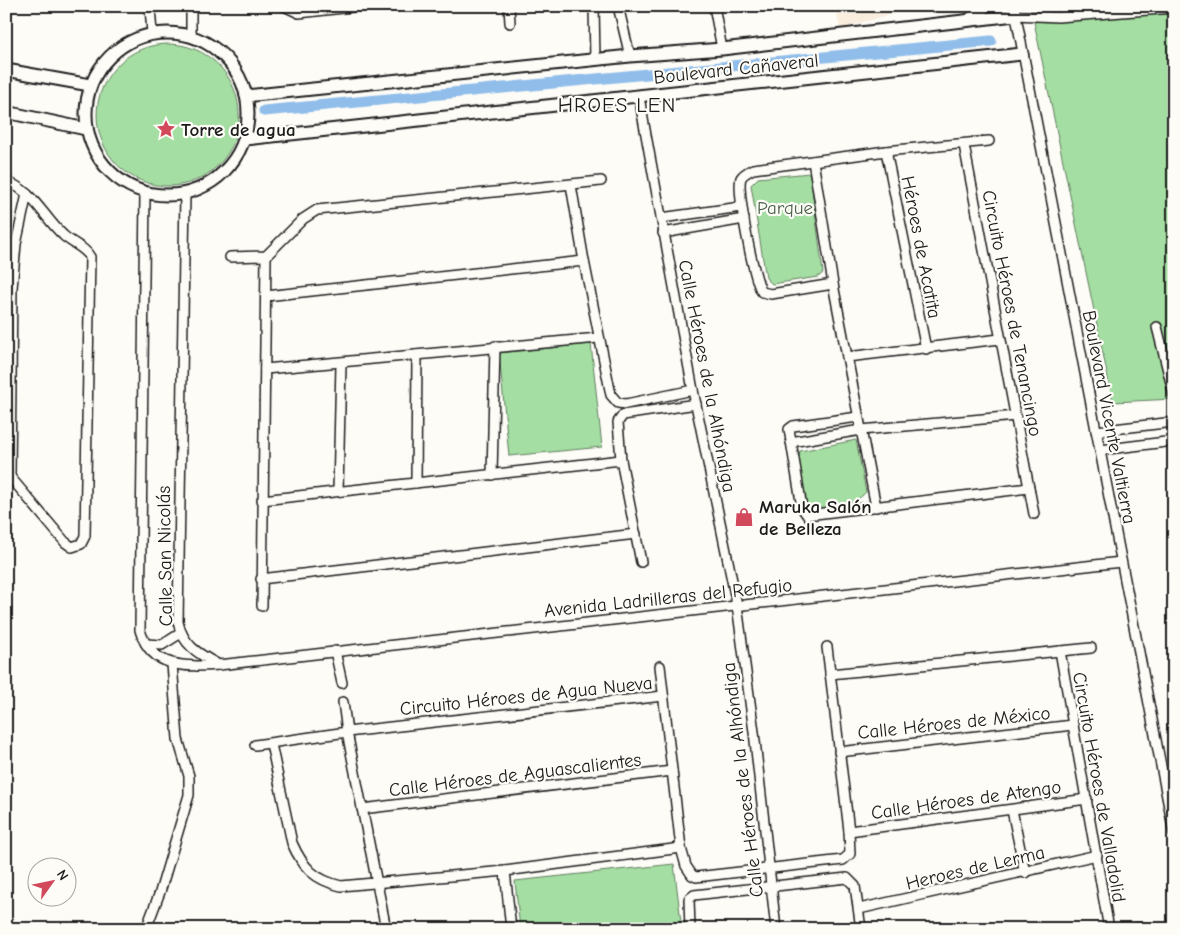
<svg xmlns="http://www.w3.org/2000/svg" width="1180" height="935" viewBox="0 0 1180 935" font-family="'Comic Neue',sans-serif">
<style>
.built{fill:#f9eddd}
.green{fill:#a5dea2;stroke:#607d5f}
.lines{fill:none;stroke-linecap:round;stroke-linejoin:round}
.canal{stroke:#90bdea;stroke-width:11}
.minor-casing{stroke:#1c1c1c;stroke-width:12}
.tertiary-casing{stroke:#1c1c1c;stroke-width:15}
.minor{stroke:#fdfcf7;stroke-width:9}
.tertiary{stroke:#fdfcf7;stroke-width:11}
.labels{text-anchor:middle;stroke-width:4.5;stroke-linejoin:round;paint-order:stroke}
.street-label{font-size:19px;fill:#1c1c1c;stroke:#fdfcf7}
.poi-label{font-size:19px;font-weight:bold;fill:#1c1c1c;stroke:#fdfcf7;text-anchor:start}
.park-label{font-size:19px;fill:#4c604b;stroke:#fdfcf7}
.quarter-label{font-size:21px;letter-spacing:1px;fill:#1c1c1c;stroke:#fdfcf7}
</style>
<rect width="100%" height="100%" fill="#fdfcf7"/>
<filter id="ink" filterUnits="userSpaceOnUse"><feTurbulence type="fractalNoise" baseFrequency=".02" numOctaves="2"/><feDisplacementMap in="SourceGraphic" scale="10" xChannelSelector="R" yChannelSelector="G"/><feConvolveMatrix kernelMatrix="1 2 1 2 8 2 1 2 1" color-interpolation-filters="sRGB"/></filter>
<g filter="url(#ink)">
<polygon class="built" points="835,6 919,6 840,29"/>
<g class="green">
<polygon points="1174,9 1174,399 1113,402 1034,22"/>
<circle cx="168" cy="115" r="71"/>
<polygon points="810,173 823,273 818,277 772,284 766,278 751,185 758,178"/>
<polygon points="591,344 602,447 509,456 499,353"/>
<path d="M856,440l10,52c-13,15 -41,18 -60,17l-8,-47 2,-11z"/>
<polygon points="674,864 681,922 616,929 520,929 515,881"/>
</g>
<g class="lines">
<polyline class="canal" points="264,111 991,41"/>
<g class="minor-casing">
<g id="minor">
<polyline points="150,6 152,34"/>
<polyline points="191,6 191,36"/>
<polyline points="284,6 299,13 361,6"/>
<polyline points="509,6 510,23"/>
<polyline points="594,6 595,60"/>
<polyline points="618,6 630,56"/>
<polyline points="714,6 722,49"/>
<polyline points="1014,6 1174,833"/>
<polyline points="1015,15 1058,17 1174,8"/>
<polyline points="639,97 693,390 737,605 754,732 776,929"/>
<polyline points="964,145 1034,514"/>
<polyline points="886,151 926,349"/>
<polyline points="813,161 833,284 876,507"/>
<path d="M6,182c25,6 39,37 57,53 8,8 22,12 27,22l-5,279 -4,8 -9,3 -7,-5 -59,-70"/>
<polyline points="571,185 584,261 611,395 618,403 626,404 693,390"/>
<path d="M145,193l-5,437c11,39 46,37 79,35l902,-103"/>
<path d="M185,194l-7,428c5,24 21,32 41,43"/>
<polyline points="661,218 741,207"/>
<polyline points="663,233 744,219"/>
<polyline points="230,257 266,256 303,219 317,210 601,181"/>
<path d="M833,284l-62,10 -9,-2c-8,-11 -26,-102 -21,-114 2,-4 8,-7 12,-9l133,-18 103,-10"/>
<polyline points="266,296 584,261"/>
<polyline points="1157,327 1174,395"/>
<polyline points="847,357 1000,339"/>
<polyline points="265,369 598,338"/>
<polyline points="858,417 793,426 789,429 802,508 807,515 1029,488"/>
<polyline points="1096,431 1174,422"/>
<polyline points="791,442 861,430 1016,416"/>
<polyline points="1100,450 1174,441"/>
<polyline points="492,475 495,346"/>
<polyline points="10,476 12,288 16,244 27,194"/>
<polyline points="416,483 417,355"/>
<polyline points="338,491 341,364"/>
<polyline points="262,500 621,460"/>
<polyline points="641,562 621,460 618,422 623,415 696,404"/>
<polyline points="261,579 636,534"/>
<polyline points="262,606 266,256"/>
<polyline points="146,644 162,645 181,633"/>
<polyline points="335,651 342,683"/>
<polyline points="1060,651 1109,929"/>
<polyline points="660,666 681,848 686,866 692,875 696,877 843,860 850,854 849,831 827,647"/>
<polyline points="830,674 1091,648"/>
<polyline points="343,702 347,732 386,929"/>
<path d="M271,744l21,99c11,25 23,37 49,43l164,-15 176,-23"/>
<polyline points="255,745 347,732 663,696"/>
<polyline points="839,752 1073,725"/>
<polyline points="362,809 672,771"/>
<polyline points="1012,810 1025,873"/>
<polyline points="849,831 1087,799"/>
<polyline points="505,871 511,929"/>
<polyline points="859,909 1097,855"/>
<polyline points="146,929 160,892 189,795 189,776 178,739 172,664"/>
<polyline points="690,929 689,899 694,895 847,878 855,886 861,929"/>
<polyline points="1134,929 1139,928"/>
</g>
</g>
<g class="tertiary-casing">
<g id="tertiary">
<polyline points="970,19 986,6"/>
<circle cx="167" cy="114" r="81"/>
<polyline points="6,70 90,85"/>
<polyline points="246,96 630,56 722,49 1015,15"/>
<polyline points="6,112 86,129"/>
<polyline points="245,139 1022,54"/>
</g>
</g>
<use href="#minor" class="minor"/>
<use href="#tertiary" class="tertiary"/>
</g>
</g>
<defs>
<g id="sight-bare" transform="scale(1.5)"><path d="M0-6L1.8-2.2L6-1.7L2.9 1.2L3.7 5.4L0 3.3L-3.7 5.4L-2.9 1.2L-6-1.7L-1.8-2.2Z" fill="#d1495b" stroke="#fdfcf7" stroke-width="2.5" paint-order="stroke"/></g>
<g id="shop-bare" transform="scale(1.5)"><path d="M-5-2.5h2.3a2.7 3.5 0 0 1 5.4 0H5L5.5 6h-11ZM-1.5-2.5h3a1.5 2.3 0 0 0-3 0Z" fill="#d1495b" stroke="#fdfcf7" stroke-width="2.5" paint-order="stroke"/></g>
</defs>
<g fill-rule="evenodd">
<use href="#sight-bare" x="166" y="129"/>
<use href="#shop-bare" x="744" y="517"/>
</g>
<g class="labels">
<g class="street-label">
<text transform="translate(736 68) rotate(-6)" y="7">Boulevard Cañaveral</text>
<text transform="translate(922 247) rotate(79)" y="7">Héroes de Acatita</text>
<text transform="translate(1013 313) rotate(79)" y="7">Circuito Héroes de Tenancingo</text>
<text transform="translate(708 376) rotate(79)" y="7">Calle Héroes de la Alhóndiga</text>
<text transform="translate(1110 417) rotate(79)" y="7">Boulevard Vicente Valtierra</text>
<text transform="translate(164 556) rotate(-91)" y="7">Calle San Nicolás</text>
<text transform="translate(668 597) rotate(-6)" y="7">Avenida Ladrilleras del Refugio</text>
<text transform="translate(526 695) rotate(-6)" y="7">Circuito Héroes de Agua Nueva</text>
<text transform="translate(954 722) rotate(-6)" y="7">Calle Héroes de México</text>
<text transform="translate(515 774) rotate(-7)" y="7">Calle Héroes de Aguascalientes</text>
<text transform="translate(742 780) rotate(-97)" y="7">Calle Héroes de la Alhóndiga</text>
<text transform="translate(1100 787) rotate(80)" y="7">Circuito Héroes de Valladolid</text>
<text transform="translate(966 799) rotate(-8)" y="7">Calle Héroes de Atengo</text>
<text transform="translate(975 867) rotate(-13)" y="7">Heroes de Lerma</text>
</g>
<g class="poi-label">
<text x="181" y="136">Torre de agua</text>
<text x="759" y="513">Maruka Salón<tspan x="759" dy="22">de Belleza</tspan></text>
</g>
<g class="park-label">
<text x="785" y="214">Parque</text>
</g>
<g class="quarter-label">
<text x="617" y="112">HROES LEN</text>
</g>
</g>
<rect width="1180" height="935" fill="none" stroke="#fdfcf7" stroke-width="25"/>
<rect x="12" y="12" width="1155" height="910" fill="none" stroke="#1c1c1c" stroke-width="2" filter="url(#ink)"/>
<g transform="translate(52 882) rotate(57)"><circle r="24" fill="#fdfcf7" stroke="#a3a29f"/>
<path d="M0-4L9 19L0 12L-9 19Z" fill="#d1495b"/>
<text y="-8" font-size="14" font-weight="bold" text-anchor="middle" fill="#1c1c1c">N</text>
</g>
</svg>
